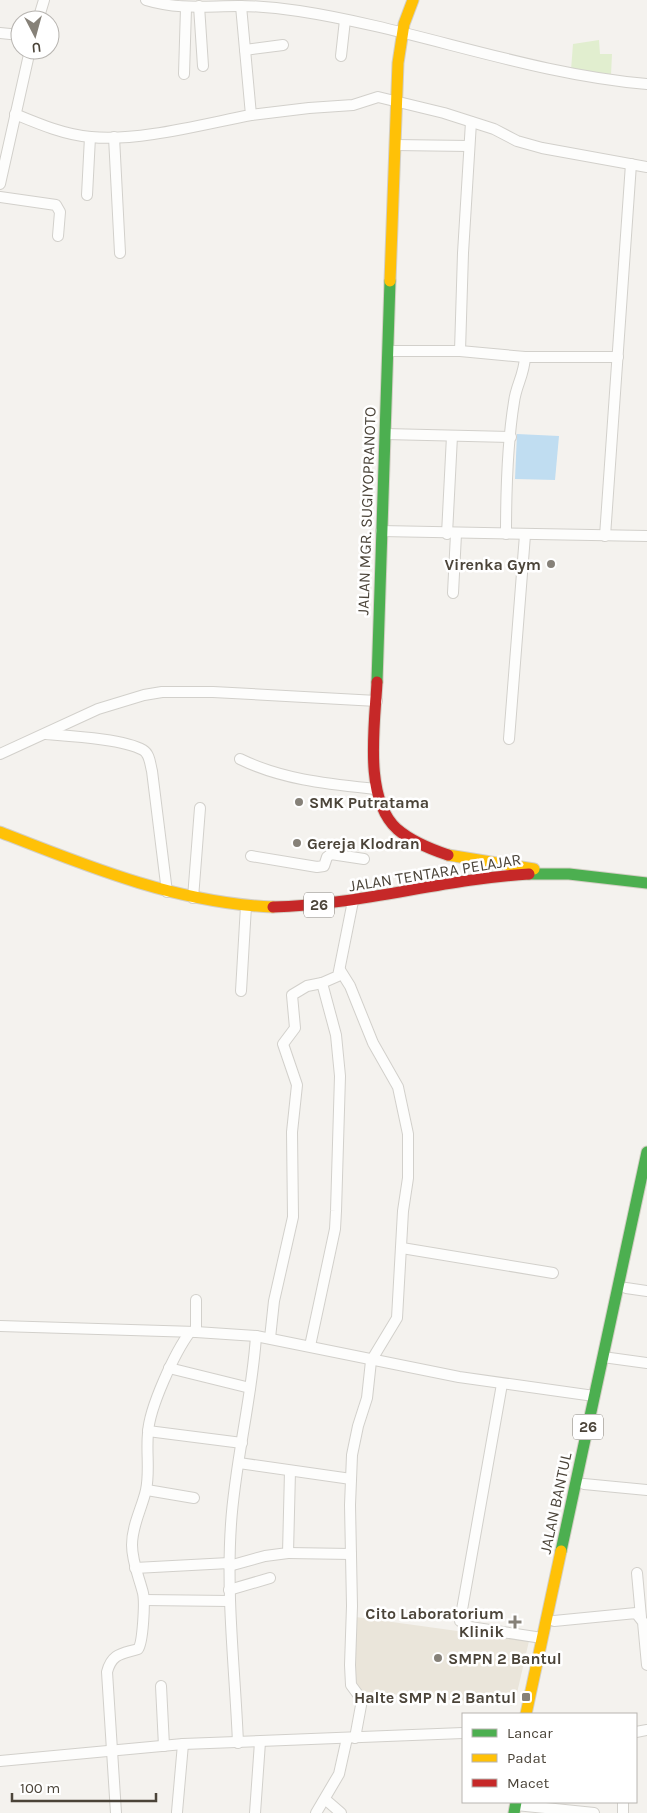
<svg xmlns="http://www.w3.org/2000/svg" width="647" height="1813" viewBox="0 0 647 1813" font-family="Karla,sans-serif">
<style>
.education{fill:#eae5da}
.green{fill:#e1eecf}
.water{fill:#c0ddf1}
.lines{fill:none;stroke-linecap:round;stroke-linejoin:round}
.street-casing{stroke:#d2d0cb;stroke-width:12}
.fast-casing{stroke:#d3cfc5;stroke-width:13}
.slow-casing{stroke:#d3cfc5;stroke-width:13}
.jam-casing{stroke:#d3cfc5;stroke-width:13}
.street{stroke:#fdfdfc;stroke-width:10}
.fast{stroke:#4caf50;stroke-width:11}
.slow{stroke:#ffc107;stroke-width:11}
.jam{stroke:#c62828;stroke-width:11}
.poi-dot{fill:#868178;stroke:#fff;stroke-width:2}
.labels{text-anchor:middle;stroke-width:5;stroke-linejoin:round;paint-order:stroke}
.shield{fill:#fff;stroke:#817c74;stroke-width:1}
.shield-label{font-size:15px;font-weight:bold;fill:#4b4439}
.street-label{font-size:16px;fill:#4b4439;stroke:#fff}
.poi-label{font-size:16px;font-weight:bold;fill:#4b4439;stroke:#fff;text-anchor:end}
</style>
<rect width="100%" height="100%" fill="#f4f2ee"/>
<polygon class="education" points="356,1617 529,1641 514,1706 360,1691 355,1687 351,1666"/>
<polygon class="green" points="599,40 600,54 612,54 611,75 571,70 573,44"/>
<polygon class="water" points="517,434 559,436 555,480 515,479"/>
<g class="lines">
<g class="street-casing">
<g id="street">
<path d="M146,0c33,10 59,6 93,6 20,0 41,2 60,5 117,18 230,63 348,73"/>
<polyline points="199,6 203,66"/>
<polyline points="38,20 44,0"/>
<polyline points="0,33 20,35"/>
<polyline points="245,50 283,45"/>
<polyline points="341,56 345,20"/>
<polyline points="184,74 186,8"/>
<path d="M15,114c24,10 50,21 76,23 46,5 113,-13 160,-22l-10,-109"/>
<polyline points="251,115 309,108 353,105 378,97 444,113 494,129 517,141 542,148 647,167"/>
<polyline points="114,137 120,253"/>
<polyline points="395,145 469,146"/>
<polyline points="0,184 30,50"/>
<polyline points="87,195 90,137"/>
<polyline points="0,197 56,205 60,212 58,236"/>
<polyline points="388,351 460,351 525,357 618,357"/>
<polyline points="460,351 463,253 471,122"/>
<polyline points="385,434 511,437"/>
<polyline points="381,531 647,536"/>
<polyline points="447,534 452,436"/>
<path d="M506,534c0,-44 1,-89 8,-132 2,-17 10,-26 11,-45"/>
<polyline points="605,536 631,164"/>
<polyline points="453,593 456,534"/>
<path d="M46,734c24,2 78,5 97,16 7,4 7,14 9,21l15,121"/>
<polyline points="509,739 525,535"/>
<polyline points="0,754 98,709 144,695 162,692 213,692 377,701"/>
<path d="M240,759c43,21 89,25 136,30"/>
<polyline points="251,856 317,867 324,866 327,857 331,854 364,859"/>
<polyline points="193,898 200,808"/>
<polyline points="340,970 350,986 373,1043 398,1087 408,1134 408,1178 403,1211 397,1318 371,1361 367,1398 358,1426 352,1455 350,1505 352,1606 350,1665 351,1685 362,1700 355,1738"/>
<polyline points="241,991 246,906"/>
<polyline points="402,1248 553,1273"/>
<polyline points="626,1288 647,1291"/>
<polyline points="0,1326 196,1332 256,1336 459,1377 594,1396"/>
<polyline points="196,1332 196,1300"/>
<polyline points="270,1338 274,1301 293,1217 292,1132 297,1085 283,1044 295,1028 292,995 307,986 322,983"/>
<polyline points="310,1346 335,1229 336,1211 340,1076 336,1035 322,983 338,976 353,901"/>
<polyline points="603,1357 647,1363"/>
<polyline points="169,1368 250,1388"/>
<polyline points="502,1384 460,1621 470,1627 542,1638"/>
<polyline points="148,1431 242,1443"/>
<polyline points="239,1463 351,1479"/>
<polyline points="584,1484 647,1490"/>
<polyline points="147,1490 194,1498"/>
<polyline points="288,1553 351,1554"/>
<polyline points="229,1566 265,1556 288,1553 290,1471"/>
<polyline points="135,1568 229,1563"/>
<polyline points="637,1573 641,1617"/>
<polyline points="229,1590 270,1578"/>
<polyline points="144,1600 229,1601"/>
<polyline points="554,1621 636,1613 643,1622 647,1665"/>
<polyline points="161,1686 164,1746"/>
<polyline points="636,1732 647,1730"/>
<path d="M238,1743c-3,-73 -12,-146 -7,-219 4,-63 21,-125 25,-188"/>
<polyline points="0,1761 183,1744 463,1733"/>
<polyline points="326,1800 341,1813"/>
<polyline points="516,1805 594,1813"/>
<polyline points="177,1812 183,1744"/>
<path d="M116,1813l-9,-141c5,-19 15,-18 31,-23 5,-6 7,-47 5,-56 -4,-16 -11,-31 -11,-48 0,-20 10,-37 14,-55 4,-19 0,-38 2,-57 1,-25 27,-81 42,-101"/>
<polyline points="255,1813 260,1742"/>
<polyline points="316,1813 339,1774 347,1738"/>
<polyline points="623,1813 623,1802"/>
</g>
</g>
<g class="fast-casing">
<g id="fast">
<polyline points="377,682 390,281"/>
<polyline points="529,874 569,874 647,883"/>
<polyline points="561,1551 647,1152"/>
<polyline points="514,1813 516,1802"/>
</g>
</g>
<g class="slow-casing">
<g id="slow">
<polyline points="390,281 398,63 404,24 413,0"/>
<path d="M0,832c89,35 177,71 273,75"/>
<polyline points="448,855 534,869"/>
<polyline points="526,1714 561,1551"/>
</g>
</g>
<g class="jam-casing">
<g id="jam">
<path d="M377,682c-2,41 -14,116 20,147 15,13 33,20 51,26"/>
<path d="M273,907c87,-2 170,-28 256,-33"/>
</g>
</g>
<use href="#street" class="street"/>
<use href="#fast" class="fast"/>
<use href="#slow" class="slow"/>
<use href="#jam" class="jam"/>
</g>
<g class="poi-dot">
<circle cx="551" cy="564" r="5"/>
<circle cx="299" cy="802" r="5"/>
<circle cx="297" cy="843" r="5"/>
<path d="M512.5 1614.5h5v5h5v5h-5v5h-5v-5h-5v-5h5z"/>
<circle cx="438" cy="1658" r="5"/>
<rect x="521" y="1692" width="10" height="10" rx="2.5"/>
</g>
<g class="labels">
<g class="shield">
<rect x="304" y="892.5" width="30" height="25" rx="4"/>
<rect x="573" y="1414.5" width="30" height="25" rx="4"/>
</g>
<g class="shield-label">
<text x="319" y="910">26</text>
<text x="588" y="1432">26</text>
</g>
<g class="street-label">
<text transform="translate(366 511) rotate(-88)" y="6">JALAN MGR. SUGIYOPRANOTO</text>
<text transform="translate(435 872) rotate(-9)" y="6">JALAN TENTARA PELAJAR</text>
<text transform="translate(555 1503) rotate(-78)" y="6">JALAN BANTUL</text>
</g>
<g class="poi-label">
<text x="541" y="570">Virenka Gym</text>
<text x="309" y="808" text-anchor="start">SMK Putratama</text>
<text x="307" y="849" text-anchor="start">Gereja Klodran</text>
<text x="504" y="1619">Cito Laboratorium<tspan x="504" dy="18">Klinik</tspan></text>
<text x="448" y="1664" text-anchor="start">SMPN 2 Bantul</text>
<text x="516" y="1703">Halte SMP N 2 Bantul</text>
</g>
</g>
<rect x="462" y="1713" width="175" height="90" fill="#ffffff" stroke="#b7b4b0"/>
<rect x="472" y="1729" width="25" height="8" fill="#4caf50" stroke="#b7b4b0"/>
<text x="507" y="1738" font-size="15" fill="#4b4439">Lancar</text>
<rect x="472" y="1754" width="25" height="8" fill="#ffc107" stroke="#b7b4b0"/>
<text x="507" y="1763" font-size="15" fill="#4b4439">Padat</text>
<rect x="472" y="1779" width="25" height="8" fill="#c62828" stroke="#b7b4b0"/>
<text x="507" y="1788" font-size="15" fill="#4b4439">Macet</text>
<g transform="translate(35 35) rotate(174)"><circle r="24" fill="#ffffff" stroke="#b7b4b0"/>
<path d="M0-4L9 19L0 12L-9 19Z" fill="#868178"/>
<text y="-8" font-size="14" font-weight="bold" text-anchor="middle" fill="#4b4439">U</text>
</g>
<path d="M12 1793v8h144v-8" fill="none" stroke="#4b4439" stroke-width="2.5"/>
<text x="20" y="1793" font-size="15" fill="#4b4439" stroke="#ffffff" stroke-width="4" paint-order="stroke">100 m</text>
</svg>
